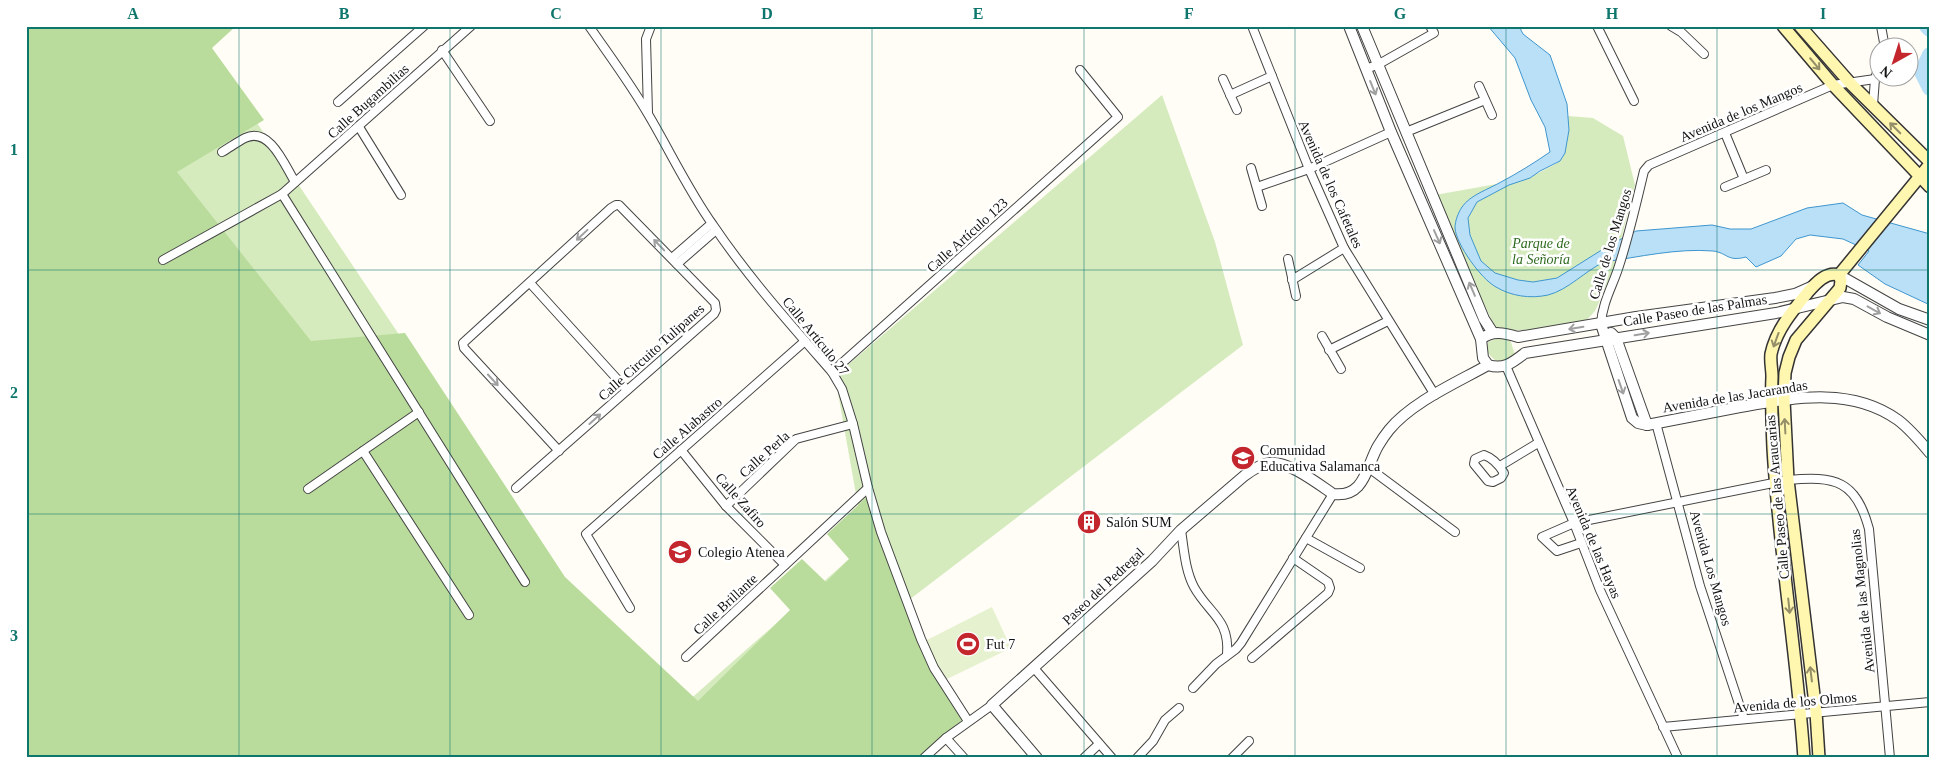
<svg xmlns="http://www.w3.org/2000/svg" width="1956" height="784" viewBox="0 0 1956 784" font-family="Georgia,serif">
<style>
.green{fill:#d5ebbd}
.forest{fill:#b9dc9c}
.pitch{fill:#e6f2cf}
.water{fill:#b9e0f7;stroke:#3f96cf}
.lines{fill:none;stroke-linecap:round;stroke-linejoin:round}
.river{stroke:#b9e0f7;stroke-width:16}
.minor-casing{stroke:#444;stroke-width:10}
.tertiary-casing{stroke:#444;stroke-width:12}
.secondary-casing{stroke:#333;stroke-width:14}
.minor{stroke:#fff;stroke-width:8}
.tertiary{stroke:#fff;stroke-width:10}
.secondary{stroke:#fff6b0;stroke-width:11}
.oneway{stroke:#948f68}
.oneway2{stroke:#a0a0a0}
.grid{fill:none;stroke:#0f766e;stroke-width:1;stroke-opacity:0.55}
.labels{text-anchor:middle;stroke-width:5;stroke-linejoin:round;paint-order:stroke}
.street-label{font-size:14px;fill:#111;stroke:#fff}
.park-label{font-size:14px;font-style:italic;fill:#2f6b1f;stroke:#fff}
.poi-label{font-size:14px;fill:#111;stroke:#fff;text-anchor:start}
.neatline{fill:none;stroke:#0f766e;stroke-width:2}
.grid-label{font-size:16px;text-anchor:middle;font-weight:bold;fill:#0f766e}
</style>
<rect width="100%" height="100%" fill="#fffdf5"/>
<g class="green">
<polygon points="26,26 192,26 661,725 865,545 835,376 1162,95 1215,242 1243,345 905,603 937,723 26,758"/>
<path d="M1568,116l25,2 30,18 12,49 -22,86 -18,40 -10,11c-30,6 -59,10 -89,7l-37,-77 -24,-57 95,-17c10,-7 20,-10 30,-17l9,-31z"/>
<path d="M1496,339h14l5,16c-11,12 -24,7 -29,-7l2,-6z"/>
</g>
<polygon class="forest" points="26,26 236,26 212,48 264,120 177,172 311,341 405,333 565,577 698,701 790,610 770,588 802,559 826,582 849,559 827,534 868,496 907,614 962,720 919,758 26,758"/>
<polygon class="pitch" points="992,607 1011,648 945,680 925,641"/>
<path class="water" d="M1488,26h31l4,8 27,21 17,49 2,26 -4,23 -5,8 -20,10 -10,7 -21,7 -32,17 -9,16 2,17 11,26 14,12 23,7 15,2 24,-4 51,-32 28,-15 76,-6 18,4h21l56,-21 36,-5 19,12 68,19v71l-45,-21 -27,-19 11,-14 -26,-12 -33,-4 -14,4 -15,17 -25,11 -10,-10c-19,5 -18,-4 -33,-6 -36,-3 -74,6 -109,11 -19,9 -36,28 -56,33 -18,4 -37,1 -52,-8 -15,-8 -40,-43 -41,-59 0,-7 3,-15 7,-21 8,-12 27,-18 39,-25 17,-9 33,-19 49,-30l-5,-25 -14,-27 -16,-42z"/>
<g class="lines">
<g class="river">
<polyline points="1927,26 1930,29"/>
<polyline points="1930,55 1922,72 1930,88"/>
</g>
<g class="minor-casing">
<g id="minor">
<path d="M589,26c20,29 41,57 59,88 22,37 40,76 65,111 35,52 78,100 119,147l10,17 11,35 15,64 13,44 40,107 13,29 34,53"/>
<polyline points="1252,26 1309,169 1344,248 1435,395"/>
<polyline points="1597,26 1634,101"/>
<polyline points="1671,26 1681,32 1704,54"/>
<polyline points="1881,26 1885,48"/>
<polyline points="442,50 490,121"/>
<polyline points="1366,69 1379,64 1434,33 1430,26"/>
<polyline points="1223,79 1237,110"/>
<polyline points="1479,86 1492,115"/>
<polyline points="1230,95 1272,76"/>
<polyline points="338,102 424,26"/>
<polyline points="1873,105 1875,79 1878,69"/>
<polyline points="648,113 646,39 651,26"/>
<polyline points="359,127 401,195"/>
<polyline points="1406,132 1485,100"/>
<polyline points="1725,133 1744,179"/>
<path d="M222,152c7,-4 15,-10 23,-14 25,-12 40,28 50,44"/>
<polyline points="1251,168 1262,206"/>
<polyline points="1257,187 1309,169 1391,132"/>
<polyline points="1725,187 1766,170"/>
<polyline points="282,194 525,582"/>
<polyline points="672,258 711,224"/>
<polyline points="1288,259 1296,296"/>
<polyline points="163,260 282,194 471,26"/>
<polyline points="677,264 716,230"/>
<polyline points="1292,280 1344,248"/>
<polyline points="530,283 627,390"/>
<path d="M1601,324c1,-20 11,-37 17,-55 11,-33 18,-65 26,-98l5,-6 184,-80 42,-6"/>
<polyline points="1322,336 1341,369"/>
<polyline points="1329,350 1388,321"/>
<polyline points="1506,366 1574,523 1600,590 1678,758"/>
<polyline points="832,372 1118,117 1080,70"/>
<polyline points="1656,423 1700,586 1744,719"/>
<polyline points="681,450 726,506 785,565"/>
<polyline points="363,451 469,615"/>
<path d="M1484,455c9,3 15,10 20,18l-3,5 -8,4 -5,-1 -14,-17 1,-5z"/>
<polyline points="1500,466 1538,443"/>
<polyline points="1369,468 1455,532"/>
<path d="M516,488c66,-58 132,-116 198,-174l2,-4 -1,-7 -96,-98h-3l-5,3 -148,135 1,5 95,103"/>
<polyline points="308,489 419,412"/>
<polyline points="726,506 796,439 853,424"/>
<path d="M1181,530c3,19 4,40 13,57 15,27 36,32 33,68"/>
<polyline points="1306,538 1360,568"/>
<path d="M1581,543l-24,8 -15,-14 32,-14 214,-43c47,-4 68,0 81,49l21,229"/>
<polyline points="630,608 586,534 805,341"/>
<polyline points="686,657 868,488"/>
<polyline points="1252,658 1328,593 1330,588 1328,582 1293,558"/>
<polyline points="1034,668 1112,758"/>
<polyline points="1193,688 1216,664 1236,649 1241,643 1333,494"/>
<polyline points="1663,727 1930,702"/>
<polyline points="946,738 964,758"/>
<polyline points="924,758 946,738 992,705"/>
<polyline points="1084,758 1099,744"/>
<polyline points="1137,758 1153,741 1165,720 1179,708"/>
<polyline points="1232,758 1249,741"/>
</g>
</g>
<g class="tertiary-casing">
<g id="tertiary">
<path d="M1349,26l42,106 90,207 2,19 5,7c16,5 24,-2 37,-12l251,-40 67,-16 11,2 33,18 43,18"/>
<polyline points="1362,26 1484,319 1493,333"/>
<polyline points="1839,275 1899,309 1930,320"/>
<path d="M1601,324l31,94 6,5 9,2c31,-6 62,-12 93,-18 53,-9 111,-21 158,13 12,9 22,21 32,33"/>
<polyline points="1611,333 1616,338 1647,425"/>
<path d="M1481,339c12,-9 23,-6 37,-2l118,-20 139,-19 20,-4 18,-8"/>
<path d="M1037,758l-45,-53 160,-144 29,-31 63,-54c7,-5 15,-11 24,-13 20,-3 49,20 65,31 32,4 33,-27 45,-48 3,-5 7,-11 11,-16 23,-28 67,-47 99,-65"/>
</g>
</g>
<g class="secondary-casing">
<g id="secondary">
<polyline points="1783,26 1833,85 1930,187"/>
<polyline points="1800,26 1851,84 1930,162"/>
<polyline points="1839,275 1930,164"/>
<path d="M1804,758c-7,-104 -25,-206 -31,-310 -1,-24 -2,-47 -1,-72 0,-7 -2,-15 -1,-22 5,-24 22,-44 37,-62 7,-8 18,-21 31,-17"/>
<polyline points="1819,758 1816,712 1788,480 1784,400 1785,373 1789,357 1796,340 1840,288 1841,281 1839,275"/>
</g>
</g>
<use href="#minor" class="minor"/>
<use href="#tertiary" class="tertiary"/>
<use href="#secondary" class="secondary"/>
</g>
<defs><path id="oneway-shaft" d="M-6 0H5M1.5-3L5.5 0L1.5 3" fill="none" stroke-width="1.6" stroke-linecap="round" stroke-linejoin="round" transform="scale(1.25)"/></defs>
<g class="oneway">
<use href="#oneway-shaft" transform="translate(1815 64) rotate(50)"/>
<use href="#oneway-shaft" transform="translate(1895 128) rotate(-135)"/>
<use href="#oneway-shaft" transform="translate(1776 340) rotate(110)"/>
<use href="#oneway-shaft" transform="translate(1785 426) rotate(-93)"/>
<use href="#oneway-shaft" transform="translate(1789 606) rotate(84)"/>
<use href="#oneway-shaft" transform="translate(1811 674) rotate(-97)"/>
</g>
<g class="oneway2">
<use href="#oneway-shaft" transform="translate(1373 88) rotate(68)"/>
<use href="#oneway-shaft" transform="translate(582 235) rotate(137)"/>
<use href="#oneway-shaft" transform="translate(1437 237) rotate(66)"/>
<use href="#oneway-shaft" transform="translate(659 245) rotate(-134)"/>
<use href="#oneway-shaft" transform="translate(1472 289) rotate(-113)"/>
<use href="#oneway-shaft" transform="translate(1874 310) rotate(29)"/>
<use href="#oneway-shaft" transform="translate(1576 328) rotate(171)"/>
<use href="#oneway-shaft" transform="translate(1642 334) rotate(-9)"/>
<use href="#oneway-shaft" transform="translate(493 380) rotate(47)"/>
<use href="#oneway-shaft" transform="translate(1621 387) rotate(71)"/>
<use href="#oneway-shaft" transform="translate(595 419) rotate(-42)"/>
</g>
<path class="grid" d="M239,26v732M450,26v732M661,26v732M872,26v732M1084,26v732M1295,26v732M1506,26v732M1717,26v732M26,270h1904M26,514h1904"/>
<defs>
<g id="school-disc" transform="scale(1.25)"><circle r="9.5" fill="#c4262e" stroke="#fff"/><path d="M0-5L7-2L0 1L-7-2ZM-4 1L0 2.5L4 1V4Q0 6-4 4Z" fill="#fff"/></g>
<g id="building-disc" transform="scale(1.25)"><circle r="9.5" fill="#c4262e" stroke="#fff"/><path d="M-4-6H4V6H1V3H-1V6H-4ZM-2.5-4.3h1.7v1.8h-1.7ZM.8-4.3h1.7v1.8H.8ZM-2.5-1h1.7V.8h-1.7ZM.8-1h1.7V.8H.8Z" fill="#fff"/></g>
<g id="stadium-disc" transform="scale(1.25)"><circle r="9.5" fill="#c4262e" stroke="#fff"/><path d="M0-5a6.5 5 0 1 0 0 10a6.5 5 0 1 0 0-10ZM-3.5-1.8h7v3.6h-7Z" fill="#fff"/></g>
</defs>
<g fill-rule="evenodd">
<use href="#school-disc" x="1243" y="458"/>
<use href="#building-disc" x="1089" y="522"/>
<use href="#school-disc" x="680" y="552"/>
<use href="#stadium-disc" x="968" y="644"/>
</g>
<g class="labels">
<g class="street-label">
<text transform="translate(368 101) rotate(-42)" y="5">Calle Bugambilias</text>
<text transform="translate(1741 112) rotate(-23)" y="5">Avenida de los Mangos</text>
<text transform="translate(1331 184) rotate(66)" y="5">Avenida de los Cafetales</text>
<text transform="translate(967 235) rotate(-42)" y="5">Calle Artículo 123</text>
<text transform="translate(1610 244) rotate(-73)" y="5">Calle de los Mangos</text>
<text transform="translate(1695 310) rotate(-9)" y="5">Calle Paseo de las Palmas</text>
<text transform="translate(816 336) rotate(51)" y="5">Calle Artículo 27</text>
<text transform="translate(651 352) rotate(-42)" y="5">Calle Circuito Tulipanes</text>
<text transform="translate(1735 396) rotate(-9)" y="5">Avenida de las Jacarandas</text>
<text transform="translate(687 428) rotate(-41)" y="5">Calle Alabastro</text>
<text transform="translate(764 454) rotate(-42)" y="5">Calle Perla</text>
<text transform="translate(1777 497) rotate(-95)" y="5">Calle Paseo de las Araucarias</text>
<text transform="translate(741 500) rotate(48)" y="5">Calle Zafiro</text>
<text transform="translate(1594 542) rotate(67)" y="5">Avenida de las Hayas</text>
<text transform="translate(1711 568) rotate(74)" y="5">Avenida Los Mangos</text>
<text transform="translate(1103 586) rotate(-43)" y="5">Paseo del Pedregal</text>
<text transform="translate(1862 601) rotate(-96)" y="5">Avenida de las Magnolias</text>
<text transform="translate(725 604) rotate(-43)" y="5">Calle Brillante</text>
<text transform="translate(1795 702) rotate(-5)" y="5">Avenida de los Olmos</text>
</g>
<g class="park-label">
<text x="1541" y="248">Parque de<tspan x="1541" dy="16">la Señoría</tspan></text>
</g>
<g class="poi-label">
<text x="1260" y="455">Comunidad<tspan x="1260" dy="16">Educativa Salamanca</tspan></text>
<text x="1106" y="527">Salón SUM</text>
<text x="698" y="557">Colegio Atenea</text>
<text x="986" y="649">Fut 7</text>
</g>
</g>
<rect width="1956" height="784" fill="none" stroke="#ffffff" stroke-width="55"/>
<g transform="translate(1894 62) rotate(219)"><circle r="24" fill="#ffffff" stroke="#a0a0a0"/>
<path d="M0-4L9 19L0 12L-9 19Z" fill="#c4262e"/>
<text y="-8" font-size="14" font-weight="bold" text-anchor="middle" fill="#111111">N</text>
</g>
<rect x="28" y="28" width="1900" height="728" class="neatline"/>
<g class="grid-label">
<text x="133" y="19">A</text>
<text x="344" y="19">B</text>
<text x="556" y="19">C</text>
<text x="767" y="19">D</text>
<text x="978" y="19">E</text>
<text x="1189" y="19">F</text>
<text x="1400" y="19">G</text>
<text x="1612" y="19">H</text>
<text x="1823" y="19">I</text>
<text x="14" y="155">1</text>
<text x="14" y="398">2</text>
<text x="14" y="641">3</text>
</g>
</svg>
